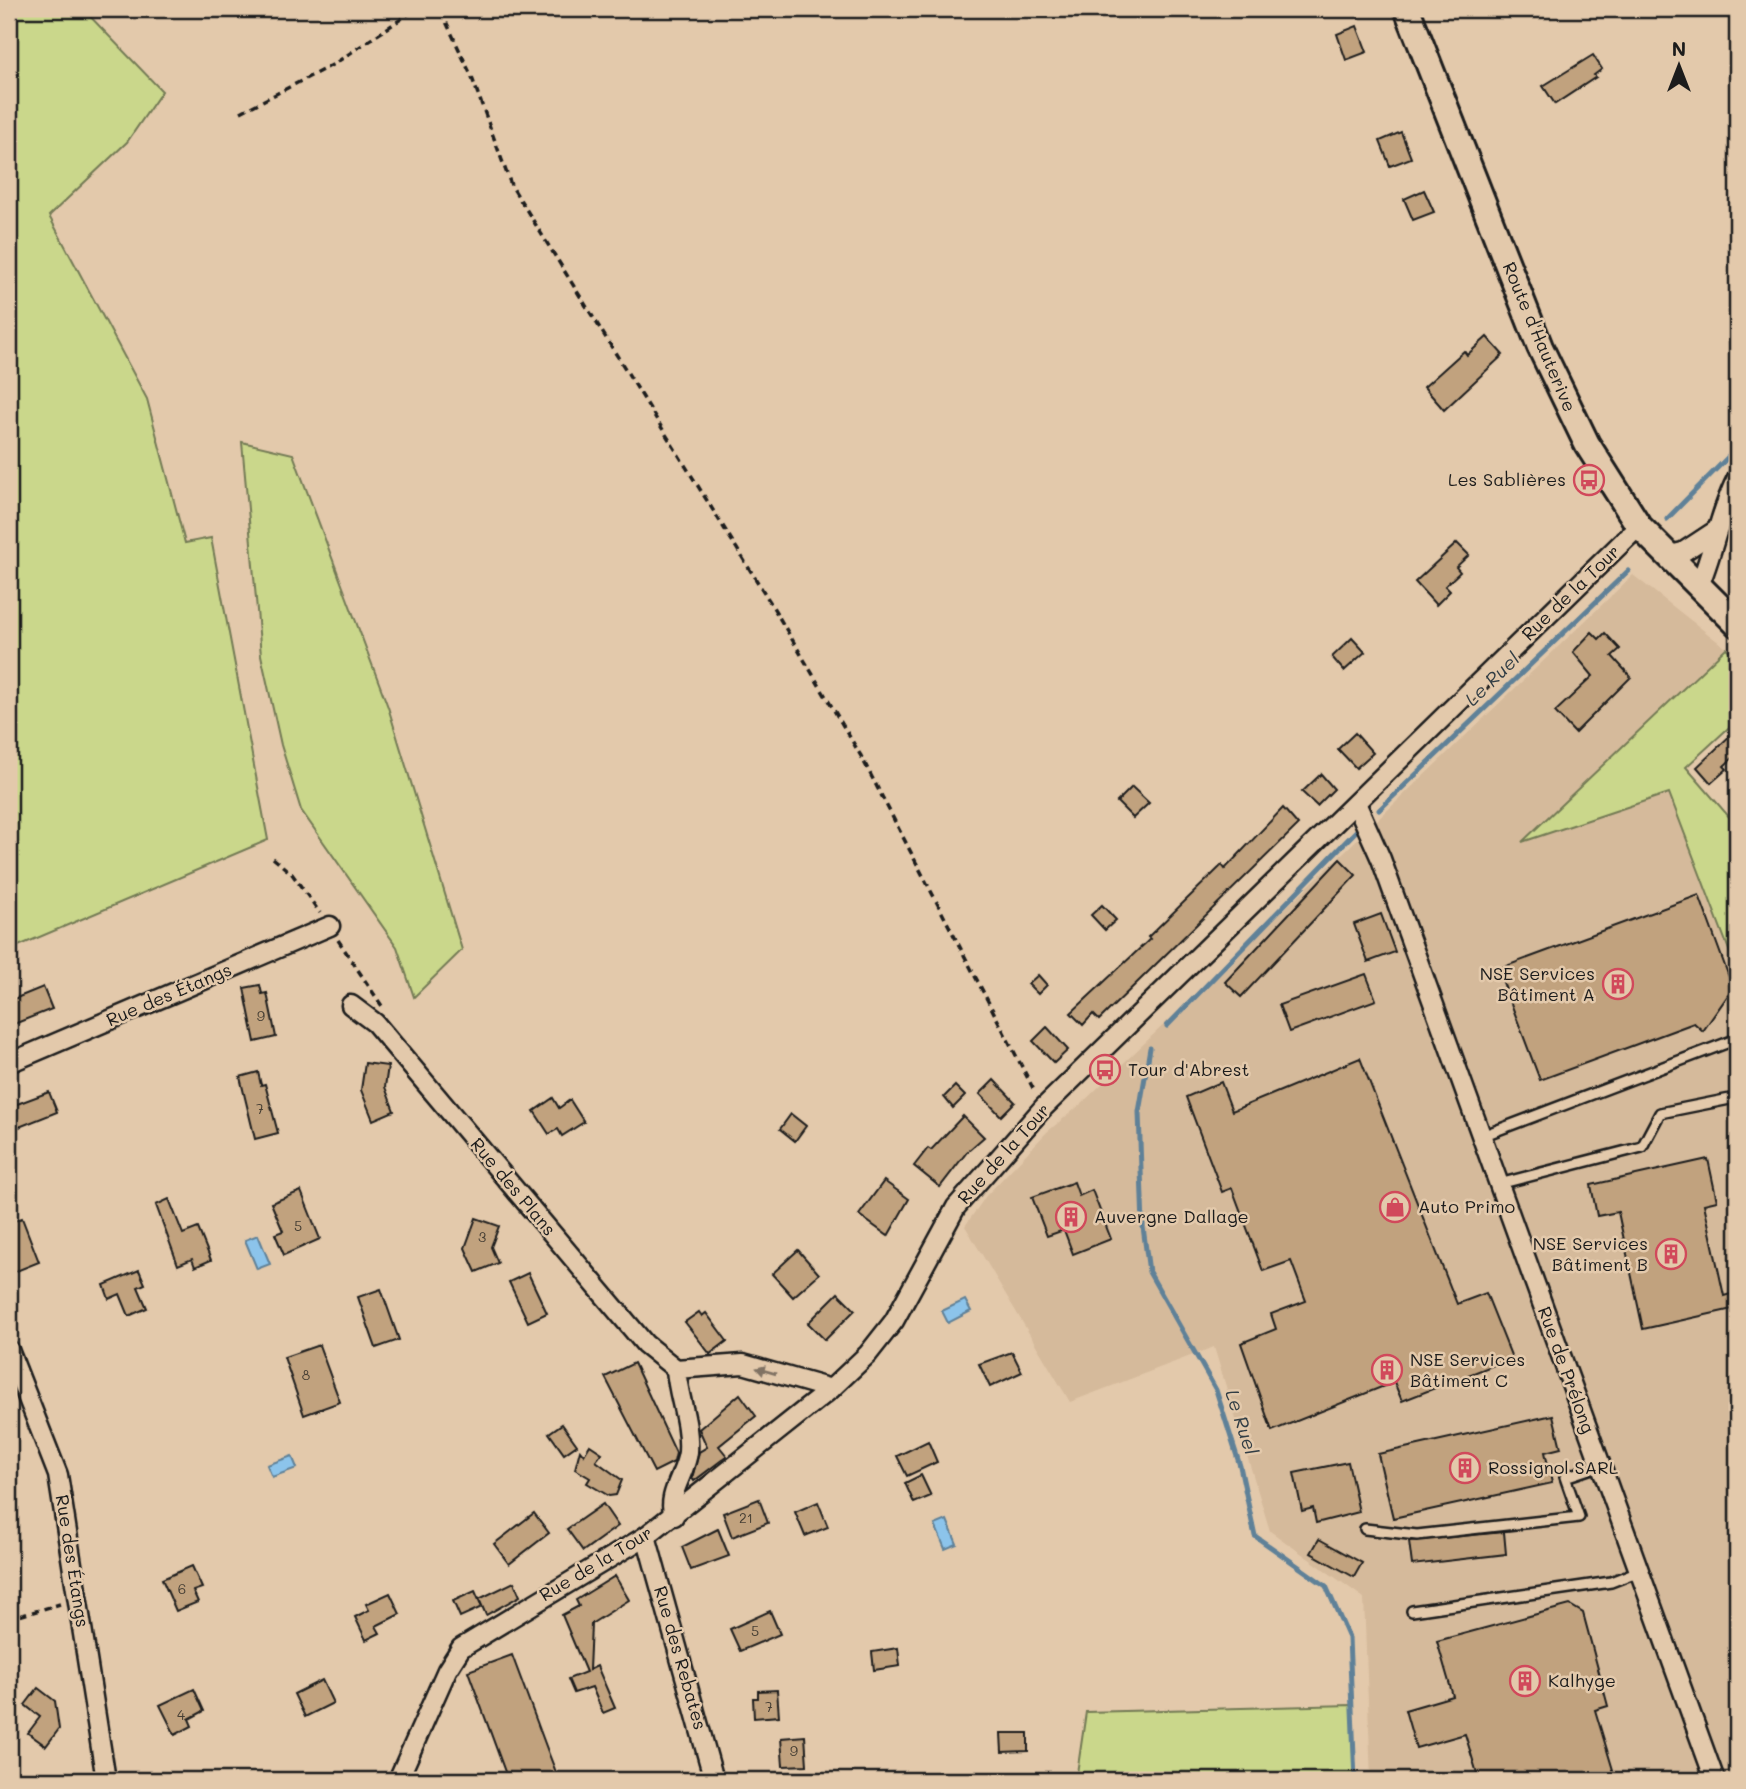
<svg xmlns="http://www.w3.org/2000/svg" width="1746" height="1789" viewBox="0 0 1746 1789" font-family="Mali,sans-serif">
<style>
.built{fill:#d5ba9b}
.green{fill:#cad78b;stroke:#737a54;stroke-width:2}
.water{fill:#8cc4eb;stroke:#5f8198;stroke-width:2}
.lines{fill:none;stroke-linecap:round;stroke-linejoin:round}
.stream{stroke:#5f8198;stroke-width:5}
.building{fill:#c1a27e;stroke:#1c1c1c;stroke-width:2}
.lane-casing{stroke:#1c1c1c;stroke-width:14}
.street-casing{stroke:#1c1c1c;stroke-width:23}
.secondary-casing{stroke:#1c1c1c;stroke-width:30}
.path{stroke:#1c1c1c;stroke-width:3.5;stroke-dasharray:7 5;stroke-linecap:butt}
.lane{stroke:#e3c9ab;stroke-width:9}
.street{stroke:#e3c9ab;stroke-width:18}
.secondary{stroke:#e3c9ab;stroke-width:24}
.oneway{fill:#807264}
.labels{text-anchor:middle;stroke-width:5;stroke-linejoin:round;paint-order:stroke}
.number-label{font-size:14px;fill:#453e34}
.street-label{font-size:18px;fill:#1c1c1c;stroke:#e3c9ab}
.poi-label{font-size:18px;fill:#1c1c1c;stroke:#e3c9ab;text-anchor:start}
.water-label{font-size:19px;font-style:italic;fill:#323e45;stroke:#e3c9ab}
</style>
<rect width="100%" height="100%" fill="#e3c9ab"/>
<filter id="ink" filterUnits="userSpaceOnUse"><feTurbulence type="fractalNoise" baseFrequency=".0143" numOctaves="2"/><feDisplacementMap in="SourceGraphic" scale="14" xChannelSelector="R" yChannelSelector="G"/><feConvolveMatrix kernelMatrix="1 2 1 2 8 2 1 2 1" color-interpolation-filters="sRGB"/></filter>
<g filter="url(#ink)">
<polygon class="built" points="1633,575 1726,648 1523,841 1669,793 1737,971 1737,1780 1371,1780 1364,1598 1270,1531 1214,1347 1070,1402 965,1226 986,1196 1047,1132 1081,1104"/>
<g class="green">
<polygon points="9,9 83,9 162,91 127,142 49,216 147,399 185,543 211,538 268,840 9,950"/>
<polygon points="242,442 293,454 388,707 462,950 414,997 397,947 301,810 281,745 261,655"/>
<polygon points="1726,648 1737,657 1737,720 1686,767 1730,818 1737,813 1737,971 1669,793 1522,842"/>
<polygon points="1351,1705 1355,1780 1076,1780 1086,1712"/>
</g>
<g class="water">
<polygon points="258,1235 270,1264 257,1269 245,1240"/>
<polygon points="965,1300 971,1311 948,1323 942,1311"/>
<polygon points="292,1456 297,1468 272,1477 267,1465"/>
<polygon points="947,1520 957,1544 945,1549 935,1525"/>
</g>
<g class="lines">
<g class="stream">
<polyline points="1667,519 1737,448"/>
<polyline points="1379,810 1628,571"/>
<polyline points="1167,1026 1357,830"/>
<polyline points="1150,1048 1139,1112 1143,1227 1149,1272 1216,1390 1240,1466 1255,1536 1326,1586 1349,1638 1355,1780"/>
</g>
</g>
<g class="building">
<polygon points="1357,26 1367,52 1346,60 1337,34"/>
<polygon points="1593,55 1602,69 1594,75 1596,77 1555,104 1543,86"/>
<polygon points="1401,132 1411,158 1390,166 1380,141"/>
<polygon points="1424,190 1434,212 1413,220 1404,199"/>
<polygon points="1487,337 1503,355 1444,410 1424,387 1464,351 1467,355"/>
<polygon points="1457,543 1469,555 1456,567 1460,572 1445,586 1450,591 1436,605 1415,582"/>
<polygon points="1592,632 1599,639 1605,633 1620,649 1612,656 1631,677 1575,733 1555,712 1593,676 1573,652"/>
<polygon points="1352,638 1365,652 1344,671 1332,657"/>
<polygon points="1737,729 1737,754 1724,766 1727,769 1711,783 1697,767"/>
<polygon points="1355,733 1373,753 1356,768 1338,749"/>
<polygon points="1321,774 1334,789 1317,806 1302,792"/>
<polygon points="1132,787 1149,803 1133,818 1117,802"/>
<polygon points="1283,808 1298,825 1099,1020 1093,1014 1083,1025 1071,1013 1150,939 1148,937 1222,865 1225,869"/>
<polygon points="1340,859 1356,875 1241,997 1225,982"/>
<polygon points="1699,895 1733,988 1703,1031 1694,1023 1540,1080 1498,969"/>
<polygon points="1102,905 1116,920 1105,930 1091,915"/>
<polygon points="1381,914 1395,952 1368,962 1354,924"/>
<polygon points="1366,974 1376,1000 1289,1032 1279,1005"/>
<polygon points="1038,975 1047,985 1038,994 1028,984"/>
<polygon points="260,985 262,994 267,993 276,1037 255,1042 244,988"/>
<polygon points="43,987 52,1009 9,1026 9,1001"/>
<polygon points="1047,1027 1068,1050 1054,1063 1033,1041"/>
<polygon points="1360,1058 1457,1304 1486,1293 1512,1358 1402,1401 1394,1382 1272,1431 1241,1343 1276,1329 1271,1314 1306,1301 1291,1261 1263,1271 1232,1188 1222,1192 1186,1097 1221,1082 1232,1111"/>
<polygon points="365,1063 388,1066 385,1087 394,1111 373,1120 361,1090"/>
<polygon points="258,1072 261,1085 265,1084 278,1133 255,1139 240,1077"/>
<polygon points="994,1080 1015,1102 1001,1116 980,1094"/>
<polygon points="955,1086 965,1096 953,1108 944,1097"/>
<polygon points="49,1092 57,1112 9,1131 9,1107"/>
<polygon points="553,1098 559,1108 570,1100 584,1122 562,1136 558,1129 549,1134 534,1111"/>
<polygon points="791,1114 806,1126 795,1141 780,1129"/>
<polygon points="963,1116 984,1137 967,1152 940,1187 914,1166 928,1148 931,1150"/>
<polygon points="1708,1159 1717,1201 1704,1204 1724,1296 1737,1292 1737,1308 1643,1329 1618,1212 1597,1216 1591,1185"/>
<polygon points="884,1181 909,1199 888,1236 859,1215"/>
<polygon points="1074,1182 1079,1196 1092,1190 1111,1239 1073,1254 1064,1230 1047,1236 1032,1197"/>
<polygon points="301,1191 320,1239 284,1255 275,1234 283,1231 271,1203"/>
<polygon points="169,1199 183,1234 198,1228 211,1260 195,1267 192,1259 178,1265 156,1205"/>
<polygon points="22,1218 39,1262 14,1272 9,1260 9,1223"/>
<polygon points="476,1218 499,1226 491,1247 498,1263 476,1272 465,1248"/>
<polygon points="798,1250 819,1274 793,1297 772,1274"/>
<polygon points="139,1270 145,1284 138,1287 147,1308 129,1316 120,1294 109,1299 104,1285"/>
<polygon points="528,1273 547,1313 528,1322 509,1282"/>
<polygon points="381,1289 399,1340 376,1348 358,1297"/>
<polygon points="838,1293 855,1310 825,1340 808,1323"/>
<polygon points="699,1312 702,1316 706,1313 727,1341 710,1354 685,1322"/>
<polygon points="319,1345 340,1402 304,1415 284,1357"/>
<polygon points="1012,1352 1022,1372 990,1387 979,1364"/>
<polygon points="634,1363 676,1453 674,1462 654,1472 605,1377"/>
<polygon points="740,1394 756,1416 719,1446 727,1456 694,1481 692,1478 699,1452 707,1447 699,1429"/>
<polygon points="1553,1415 1561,1448 1545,1452 1552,1483 1393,1518 1378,1454"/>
<polygon points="562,1424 577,1445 564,1454 549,1433"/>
<polygon points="928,1441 937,1462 907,1476 897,1456"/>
<polygon points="590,1445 602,1453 596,1461 622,1480 616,1495 609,1496 587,1483 590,1478 575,1469 580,1450 584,1455"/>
<polygon points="1348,1462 1359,1512 1316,1523 1313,1508 1302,1511 1294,1473"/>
<polygon points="921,1475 931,1496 914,1503 905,1483"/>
<polygon points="759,1499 768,1523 732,1537 723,1513"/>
<polygon points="818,1502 828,1527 805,1536 795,1512"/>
<polygon points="603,1504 618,1526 583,1551 567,1529"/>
<polygon points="534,1513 549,1533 509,1564 494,1544"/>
<polygon points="718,1529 729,1556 691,1570 682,1547"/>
<polygon points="1504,1532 1506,1554 1412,1565 1409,1541"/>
<polygon points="1319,1539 1362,1563 1354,1577 1311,1553"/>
<polygon points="192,1566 202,1588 193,1591 198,1602 176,1611 162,1579"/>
<polygon points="615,1576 629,1600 591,1624 589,1670 597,1666 615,1708 603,1713 592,1687 574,1693 568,1679 586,1672 562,1615 579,1606 576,1600"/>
<polygon points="514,1582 520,1596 486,1615 479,1599"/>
<polygon points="475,1591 482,1607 460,1617 453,1601"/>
<polygon points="390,1593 400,1614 376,1626 380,1633 366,1640 355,1617 369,1610 366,1604"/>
<polygon points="1570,1605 1583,1613 1608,1706 1595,1710 1616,1780 1479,1780 1465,1734 1416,1748 1405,1710 1453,1696 1437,1641"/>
<polygon points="770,1611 780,1634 740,1651 730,1629"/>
<polygon points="898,1648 900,1666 874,1670 872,1652"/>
<polygon points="512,1655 547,1749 559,1780 508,1780 468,1671"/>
<polygon points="322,1680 333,1703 305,1717 294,1694"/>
<polygon points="38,1688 55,1701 59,1729 46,1746 28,1733 40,1717 25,1705"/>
<polygon points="194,1689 204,1711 189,1719 192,1726 175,1735 160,1705"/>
<polygon points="777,1690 779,1716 754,1718 753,1698 758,1698 758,1691"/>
<polygon points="1001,1733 1028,1733 1028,1751 1002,1752"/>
<polygon points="805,1736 807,1765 783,1766 781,1738"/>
</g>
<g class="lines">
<g class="lane-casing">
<g id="lane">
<polyline points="1482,1136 1737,1039"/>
<polyline points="1499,1184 1642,1147 1660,1113 1735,1098 1737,1109"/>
<polyline points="1365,1529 1417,1535 1579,1517 1565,1477 1601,1465"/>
<polyline points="1412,1611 1611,1582 1639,1571"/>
</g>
</g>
<g class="street-casing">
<g id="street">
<polyline points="1666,556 1683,552 1718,529"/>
<path d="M1698,588c16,-36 21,-75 39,-110"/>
<polyline points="1356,803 1381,859 1715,1780"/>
<polyline points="351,1005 375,1023 645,1344 676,1369"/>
<polyline points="9,1063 330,926"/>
<polyline points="9,1350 58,1475 106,1780"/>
<path d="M674,1516c-8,-21 12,-43 14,-64 2,-30 -10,-55 -12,-83l67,-5 88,25"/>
<polyline points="646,1536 714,1780"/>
<polyline points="398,1780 447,1670 461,1648 646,1536 831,1389 868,1354 894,1321 956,1207 1043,1108 1639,526"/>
</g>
</g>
<g class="secondary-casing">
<polyline id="secondary" points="1407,9 1540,347 1587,444 1639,526 1737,624"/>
</g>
<g class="path">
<polyline points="241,112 334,64 410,13 425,9 437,10 443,15 471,75 511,185 770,602 861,756 1035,1092"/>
<polyline points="273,858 292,874 320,913"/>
<polyline points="338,940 382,1006"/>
<polyline points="9,1619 60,1604"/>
</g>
<use href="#lane" class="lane"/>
<use href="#street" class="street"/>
<use href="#secondary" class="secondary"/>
</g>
<defs><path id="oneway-solid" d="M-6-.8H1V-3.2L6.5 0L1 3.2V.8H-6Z" transform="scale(1.75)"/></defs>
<use class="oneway" href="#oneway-solid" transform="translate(766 1371) rotate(-164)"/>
</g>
<defs>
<g id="bus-ring" transform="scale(1.575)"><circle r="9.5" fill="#e3c9ab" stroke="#d1495b" stroke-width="1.5"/><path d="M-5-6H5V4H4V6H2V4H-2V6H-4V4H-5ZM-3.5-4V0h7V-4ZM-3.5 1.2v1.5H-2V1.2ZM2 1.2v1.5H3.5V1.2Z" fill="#d1495b"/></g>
<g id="building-ring" transform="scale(1.575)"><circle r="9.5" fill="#e3c9ab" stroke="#d1495b" stroke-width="1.5"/><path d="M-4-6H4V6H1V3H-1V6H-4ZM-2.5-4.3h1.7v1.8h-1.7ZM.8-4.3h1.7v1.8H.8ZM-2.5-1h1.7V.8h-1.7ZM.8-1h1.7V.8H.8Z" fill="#d1495b"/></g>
<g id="shop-ring" transform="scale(1.575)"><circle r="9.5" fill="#e3c9ab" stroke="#d1495b" stroke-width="1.5"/><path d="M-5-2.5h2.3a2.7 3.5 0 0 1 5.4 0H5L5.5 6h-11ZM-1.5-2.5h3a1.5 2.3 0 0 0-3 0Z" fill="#d1495b"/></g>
</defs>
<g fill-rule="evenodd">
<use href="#bus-ring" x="1589" y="480"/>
<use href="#building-ring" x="1618" y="984"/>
<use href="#bus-ring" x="1105" y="1070"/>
<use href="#shop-ring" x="1395" y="1207"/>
<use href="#building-ring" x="1071" y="1217"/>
<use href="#building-ring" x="1671" y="1254"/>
<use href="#building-ring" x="1387" y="1370"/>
<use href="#building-ring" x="1465" y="1468"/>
<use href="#building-ring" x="1525" y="1681"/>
</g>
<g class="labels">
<g class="number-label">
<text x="261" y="1021">9</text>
<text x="260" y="1114">7</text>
<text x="298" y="1231">5</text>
<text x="482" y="1242">3</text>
<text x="306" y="1380">8</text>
<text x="746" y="1523">21</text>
<text x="182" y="1594">6</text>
<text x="755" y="1636">5</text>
<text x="769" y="1712">7</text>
<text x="181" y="1720">4</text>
<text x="794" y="1756">9</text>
</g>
<g class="street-label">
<text transform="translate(1539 337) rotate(67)" y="6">Route d'Hauterive</text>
<text transform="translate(1571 593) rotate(-44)" y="6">Rue de la Tour</text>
<text transform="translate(169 995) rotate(-23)" y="6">Rue des Étangs</text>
<text transform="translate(1004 1154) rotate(-48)" y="6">Rue de la Tour</text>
<text transform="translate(513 1187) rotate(50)" y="6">Rue des Plans</text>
<text transform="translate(1566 1370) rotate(70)" y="6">Rue de Prélong</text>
<text transform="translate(72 1561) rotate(81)" y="6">Rue des Étangs</text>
<text transform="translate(596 1564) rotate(-31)" y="6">Rue de la Tour</text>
<text transform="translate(680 1658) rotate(74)" y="6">Rue des Rebates</text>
</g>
<g class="poi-label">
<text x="1566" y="486" text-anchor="end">Les Sablières</text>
<text x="1595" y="980" text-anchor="end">NSE Services<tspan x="1595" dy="21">Bâtiment A</tspan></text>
<text x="1128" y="1076">Tour d'Abrest</text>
<text x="1418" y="1213">Auto Primo</text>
<text x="1094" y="1223">Auvergne Dallage</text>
<text x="1648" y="1250" text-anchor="end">NSE Services<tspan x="1648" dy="21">Bâtiment B</tspan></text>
<text x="1410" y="1366">NSE Services<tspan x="1410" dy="21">Bâtiment C</tspan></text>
<text x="1488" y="1474">Rossignol SARL</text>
<text x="1548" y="1687">Kalhyge</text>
</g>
<g class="water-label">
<text transform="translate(1492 679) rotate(-44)" y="7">Le Ruel</text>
<text transform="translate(1242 1422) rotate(72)" y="7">Le Ruel</text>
</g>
</g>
<rect width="1746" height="1789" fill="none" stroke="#e3c9ab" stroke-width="35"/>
<rect x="18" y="18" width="1711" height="1754" fill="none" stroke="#1c1c1c" stroke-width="2.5" filter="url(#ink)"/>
<g transform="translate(1679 66)" stroke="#e3c9ab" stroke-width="5" paint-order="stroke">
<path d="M0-5L12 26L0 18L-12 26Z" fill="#1c1c1c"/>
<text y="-10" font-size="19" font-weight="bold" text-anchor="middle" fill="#1c1c1c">N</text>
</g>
</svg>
